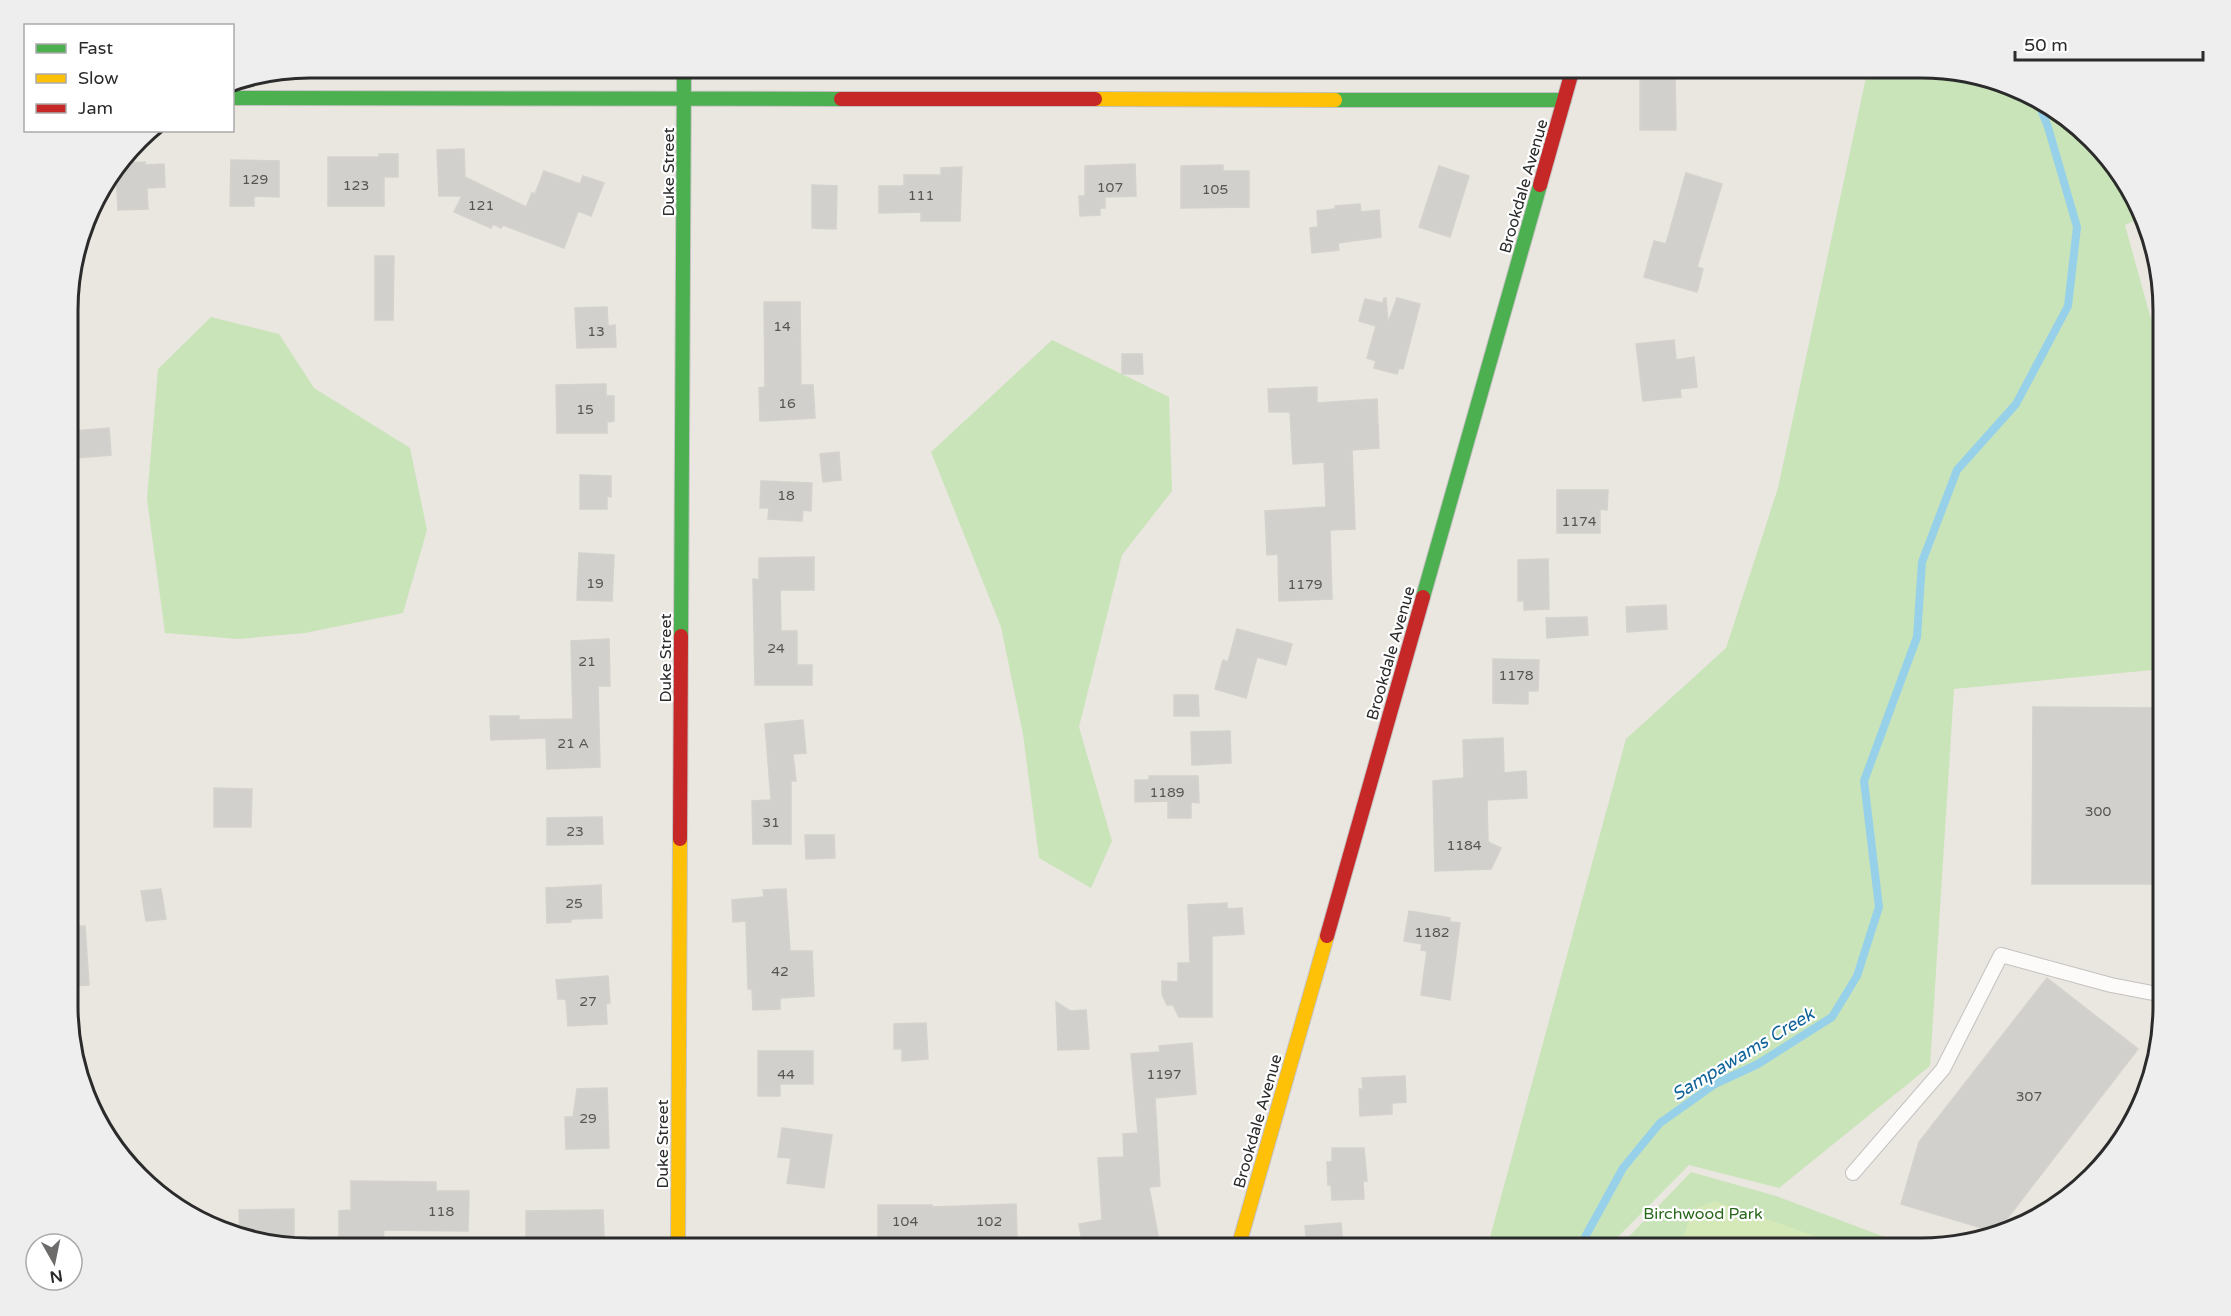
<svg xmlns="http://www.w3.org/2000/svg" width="2231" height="1316" viewBox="0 0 2231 1316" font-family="'Varela Round',sans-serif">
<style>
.green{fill:#cae4ba}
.pitch{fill:#d4e8b8}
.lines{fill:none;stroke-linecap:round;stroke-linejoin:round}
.stream{stroke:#96d0e9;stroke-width:8}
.building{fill:#d2d0cc;stroke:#d4d2cd;stroke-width:1.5}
.lane-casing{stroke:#c3c2c1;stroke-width:16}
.fast-casing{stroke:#c3c2c1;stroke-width:16}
.slow-casing{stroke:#c3c2c1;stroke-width:16}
.jam-casing{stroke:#c3c2c1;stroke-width:16}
.lane{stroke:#fcfbfa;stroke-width:14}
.fast{stroke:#4caf50;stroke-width:14}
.slow{stroke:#ffc107;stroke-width:14}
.jam{stroke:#c62828;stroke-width:14}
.labels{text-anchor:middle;stroke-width:4.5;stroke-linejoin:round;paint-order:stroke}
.number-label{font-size:14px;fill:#565554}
.street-label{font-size:16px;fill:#2b2b2b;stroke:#fff}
.park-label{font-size:16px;fill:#28671b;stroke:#fff}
.water-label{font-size:18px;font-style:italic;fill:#10649a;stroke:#fff}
.rim{fill:none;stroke:#2b2b2b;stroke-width:3}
</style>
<rect width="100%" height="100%" fill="#eae6e0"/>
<g class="green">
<polygon points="1868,68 1921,68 1984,76 2043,100 2123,176 2143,217 2125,225 2163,363 2163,669 1954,689 1930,1066 1779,1188 1689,1165 1607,1248 1487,1248 1626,739 1726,648 1778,488"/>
<polygon points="211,317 279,334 314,388 410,448 427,530 403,613 305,633 238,639 165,633 147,499 158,369"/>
<polygon points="1052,340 1169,397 1172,491 1122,555 1079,727 1112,841 1091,888 1039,858 1023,734 1001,627 931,452"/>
<polygon points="1691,1172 1776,1196 1914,1248 1618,1248"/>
</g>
<polygon class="pitch" points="1714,1201 1850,1248 1680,1248 1692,1210"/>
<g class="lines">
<polyline class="stream" points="1579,1248 1623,1168 1660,1123 1715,1084 1758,1064 1832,1017 1857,976 1879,907 1864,781 1917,637 1922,562 1957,470 2016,404 2068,306 2077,227 2048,127 2036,97"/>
</g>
<g class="building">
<polygon points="1640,73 1675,73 1676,130 1640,130"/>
<polygon points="464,149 465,177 526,207 532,193 535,194 544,171 580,184 583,176 604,183 591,216 578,211 564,248 503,225 501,228 493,224 491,228 454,212 462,196 439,196 437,150"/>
<polygon points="379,154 398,154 398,177 384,177 384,206 328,206 328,157 379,157"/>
<polygon points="231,160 279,161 279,197 254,196 254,206 230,206"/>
<polygon points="145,162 145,165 164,164 165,187 147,188 148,209 118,210 116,172 123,163"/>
<polygon points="1135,164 1136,196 1105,197 1105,208 1100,208 1100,215 1080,216 1079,196 1085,196 1085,166"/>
<polygon points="1223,165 1223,171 1249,171 1249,207 1181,208 1181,166"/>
<polygon points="1439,166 1469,176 1450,237 1419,227"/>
<polygon points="962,167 960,221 921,221 921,212 879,213 879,186 904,186 904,175 941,175 941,168"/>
<polygon points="1686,173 1722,184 1697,267 1703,269 1697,292 1644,277 1654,241 1666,244"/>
<polygon points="812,185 837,186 836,229 812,228"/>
<polygon points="1360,204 1361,212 1379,210 1381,237 1338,243 1339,250 1312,253 1310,228 1318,227 1317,211 1335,209 1335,206"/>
<polygon points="375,256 394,256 393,320 375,320"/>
<polygon points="1384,298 1386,298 1388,323 1397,298 1420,304 1403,369 1399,368 1397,374 1374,368 1376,361 1367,358 1376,326 1359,321 1365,299 1383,303"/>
<polygon points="764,302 800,302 801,385 813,385 815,418 760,421 759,388 765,387"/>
<polygon points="607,307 608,326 615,325 616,347 577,348 575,308"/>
<polygon points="1674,340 1676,360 1694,357 1697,387 1680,389 1681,397 1643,401 1636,344"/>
<polygon points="1122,354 1142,354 1143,374 1122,374"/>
<polygon points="606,384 606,396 614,396 614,421 607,422 607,433 557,433 556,385"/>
<polygon points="1317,387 1317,403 1377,399 1379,448 1352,450 1355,529 1330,530 1332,599 1279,601 1278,554 1267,555 1265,511 1326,507 1324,462 1293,464 1290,412 1269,412 1268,389"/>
<polygon points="109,428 111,455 76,458 73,431"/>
<polygon points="839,452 841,480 823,482 820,454"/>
<polygon points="580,475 611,476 611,497 607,496 607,509 580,509"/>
<polygon points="761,481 812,483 811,511 803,510 802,521 768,519 769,508 760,508"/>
<polygon points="1557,490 1608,490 1607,510 1600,509 1600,533 1557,533"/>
<polygon points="579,553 614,555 612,601 577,600"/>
<polygon points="814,557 814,590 780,590 781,631 797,631 797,665 812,665 812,685 755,685 753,579 759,580 759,558"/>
<polygon points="1548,559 1549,609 1524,610 1524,601 1518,601 1518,560"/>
<polygon points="1666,605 1667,629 1627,632 1626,607"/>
<polygon points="1587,617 1588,635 1547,638 1546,618"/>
<polygon points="1237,629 1292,644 1286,665 1257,657 1246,698 1215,689 1223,660 1228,662"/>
<polygon points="609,639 610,686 598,686 600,767 547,769 546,738 491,740 490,716 519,716 519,720 573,719 571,641"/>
<polygon points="1493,659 1539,660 1538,691 1528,691 1528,704 1493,703"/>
<polygon points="1174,695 1198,695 1199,716 1174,716"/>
<polygon points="2033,707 2162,708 2163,884 2032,884"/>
<polygon points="803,720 806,753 793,754 796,781 791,781 791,844 753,844 752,801 771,800 765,724"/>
<polygon points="1230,731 1231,763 1192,765 1191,732"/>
<polygon points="1503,738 1504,773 1526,771 1527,798 1487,800 1488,842 1501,848 1491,869 1435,871 1433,781 1464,778 1463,740"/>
<polygon points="1149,776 1198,776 1199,803 1191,802 1191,818 1168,818 1168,801 1135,802 1135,780 1149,780"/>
<polygon points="214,788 252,789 251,827 214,827"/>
<polygon points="602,817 603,844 547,845 547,818"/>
<polygon points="805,835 834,835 835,858 806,859"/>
<polygon points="601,885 602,918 571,919 571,922 547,923 546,888"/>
<polygon points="161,889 166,919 146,921 141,891"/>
<polygon points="786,889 790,951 812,951 814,996 780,998 780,1009 753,1010 752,989 748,989 746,921 733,922 732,900 764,897 763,890"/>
<polygon points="1227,903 1227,909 1242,908 1244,934 1212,936 1212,1017 1179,1017 1173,1005 1167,1005 1162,994 1162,981 1178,982 1178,963 1190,963 1188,905"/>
<polygon points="1409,911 1450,918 1450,922 1460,923 1450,1000 1421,995 1427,951 1421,950 1422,944 1404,941"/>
<polygon points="70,926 85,926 89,985 70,986"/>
<polygon points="608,976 610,1003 606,1004 607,1024 568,1026 566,999 558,999 556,980"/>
<polygon points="2047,978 2138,1049 1999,1229 1992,1231 1901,1204 1919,1142"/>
<polygon points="1056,1002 1070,1011 1086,1010 1089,1049 1058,1050"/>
<polygon points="926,1023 928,1059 902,1061 902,1049 894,1049 894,1024"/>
<polygon points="1192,1043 1196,1094 1155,1098 1160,1186 1149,1187 1159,1241 1150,1243 1152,1248 1083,1248 1079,1224 1102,1220 1098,1158 1124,1157 1123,1134 1138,1133 1131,1054 1160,1052 1159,1046"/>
<polygon points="758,1051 813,1051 813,1084 780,1084 780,1096 758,1096"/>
<polygon points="1405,1076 1406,1102 1392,1103 1392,1114 1360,1116 1359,1089 1363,1089 1362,1078"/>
<polygon points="607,1088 609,1148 566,1149 565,1117 573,1117 577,1089"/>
<polygon points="782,1128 832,1135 824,1188 787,1183 791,1158 778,1157"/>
<polygon points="1332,1148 1364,1148 1367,1181 1363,1181 1364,1199 1332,1200 1331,1185 1328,1185 1327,1162 1332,1162"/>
<polygon points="351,1181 436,1182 436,1191 469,1191 468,1231 384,1230 383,1239 368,1239 368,1243 339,1242 339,1211 351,1210"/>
<polygon points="1016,1204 1017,1236 963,1239 963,1237 878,1237 878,1205 932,1205 932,1207"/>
<polygon points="294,1209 294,1244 279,1244 247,1240 240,1237 239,1210"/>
<polygon points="603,1210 604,1238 584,1239 584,1245 526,1246 526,1211"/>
<polygon points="1341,1223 1343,1248 1307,1248 1305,1226"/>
</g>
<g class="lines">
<g class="lane-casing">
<polyline id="lane" points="1853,1173 1943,1069 2001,955 2111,985 2163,995"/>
</g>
<g class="fast-casing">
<g id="fast">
<polyline points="232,98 841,99"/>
<polyline points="1335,100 1564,100"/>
<polyline points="1423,597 1540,185"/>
<polyline points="681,636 684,68"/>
</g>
</g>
<g class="slow-casing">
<g id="slow">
<polyline points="1095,99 1335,100"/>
<polyline points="678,1248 680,839"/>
<polyline points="1238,1248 1327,936"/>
</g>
</g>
<g class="jam-casing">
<g id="jam">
<polyline points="841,99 1095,99"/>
<polyline points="1540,185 1573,68"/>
<polyline points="680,839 681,636"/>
<polyline points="1327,936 1423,597"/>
</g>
</g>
<use href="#lane" class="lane"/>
<use href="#fast" class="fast"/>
<use href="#slow" class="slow"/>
<use href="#jam" class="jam"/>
</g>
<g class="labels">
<g class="number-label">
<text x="255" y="184">129</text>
<text x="356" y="190">123</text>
<text x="1110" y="192">107</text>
<text x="1215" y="194">105</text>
<text x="921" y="200">111</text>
<text x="481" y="210">121</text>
<text x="782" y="331">14</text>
<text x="596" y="336">13</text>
<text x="787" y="408">16</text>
<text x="585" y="414">15</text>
<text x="786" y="500">18</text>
<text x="1579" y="526">1174</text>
<text x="595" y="588">19</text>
<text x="1305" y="589">1179</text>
<text x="776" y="653">24</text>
<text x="587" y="666">21</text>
<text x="1516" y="680">1178</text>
<text x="573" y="748">21 A</text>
<text x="1167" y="797">1189</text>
<text x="2098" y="816">300</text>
<text x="771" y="827">31</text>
<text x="575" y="836">23</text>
<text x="1464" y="850">1184</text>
<text x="574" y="908">25</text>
<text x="1432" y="937">1182</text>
<text x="780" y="976">42</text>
<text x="588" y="1006">27</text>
<text x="786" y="1079">44</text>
<text x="1164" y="1079">1197</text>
<text x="2029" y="1101">307</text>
<text x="588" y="1123">29</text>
<text x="441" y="1216">118</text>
<text x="905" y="1226">104</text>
<text x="989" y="1226">102</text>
</g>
<g class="street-label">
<text transform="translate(668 172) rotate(-90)" y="6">Duke Street</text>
<text transform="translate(1523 186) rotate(-74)" y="6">Brookdale Avenue</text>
<text transform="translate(1390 653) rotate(-74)" y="6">Brookdale Avenue</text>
<text transform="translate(665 658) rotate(-90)" y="6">Duke Street</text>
<text transform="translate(1257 1121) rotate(-74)" y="6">Brookdale Avenue</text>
<text transform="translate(662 1144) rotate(-90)" y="6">Duke Street</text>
</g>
<g class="park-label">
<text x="1703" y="1219">Birchwood Park</text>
</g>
<g class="water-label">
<text transform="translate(1743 1054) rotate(-31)" y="6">Sampawams Creek</text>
</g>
</g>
<path d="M0 0H2231V1316H0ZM310 78H1921A232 232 0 0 1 2153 310V1006A232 232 0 0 1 1921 1238H310A232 232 0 0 1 78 1006V310A232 232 0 0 1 310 78Z" fill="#eee" fill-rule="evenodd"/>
<path class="rim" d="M310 78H1921A232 232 0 0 1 2153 310V1006A232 232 0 0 1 1921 1238H310A232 232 0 0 1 78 1006V310A232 232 0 0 1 310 78Z"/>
<rect x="24" y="24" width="210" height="108" fill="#ffffff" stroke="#aaaaaa" stroke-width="1.5"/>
<rect x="36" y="44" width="30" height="9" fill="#4caf50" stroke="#aaaaaa" stroke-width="1.5"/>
<text x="78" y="54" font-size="18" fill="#2b2b2b">Fast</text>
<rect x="36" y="74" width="30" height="9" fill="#ffc107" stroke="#aaaaaa" stroke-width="1.5"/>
<text x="78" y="84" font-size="18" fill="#2b2b2b">Slow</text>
<rect x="36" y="104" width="30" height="9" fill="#c62828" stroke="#aaaaaa" stroke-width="1.5"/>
<text x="78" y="114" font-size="18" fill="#2b2b2b">Jam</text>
<g transform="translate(54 1262) rotate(171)"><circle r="28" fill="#ffffff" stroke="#aaaaaa" stroke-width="1.5"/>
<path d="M0-4.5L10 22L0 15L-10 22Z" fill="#6e6c6a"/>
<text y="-9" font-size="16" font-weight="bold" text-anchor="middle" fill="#2b2b2b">N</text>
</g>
<path d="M2015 51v9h188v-9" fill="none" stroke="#2b2b2b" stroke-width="3"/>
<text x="2024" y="51" font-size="18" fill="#2b2b2b" stroke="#ffffff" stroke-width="4.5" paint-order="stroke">50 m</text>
</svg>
